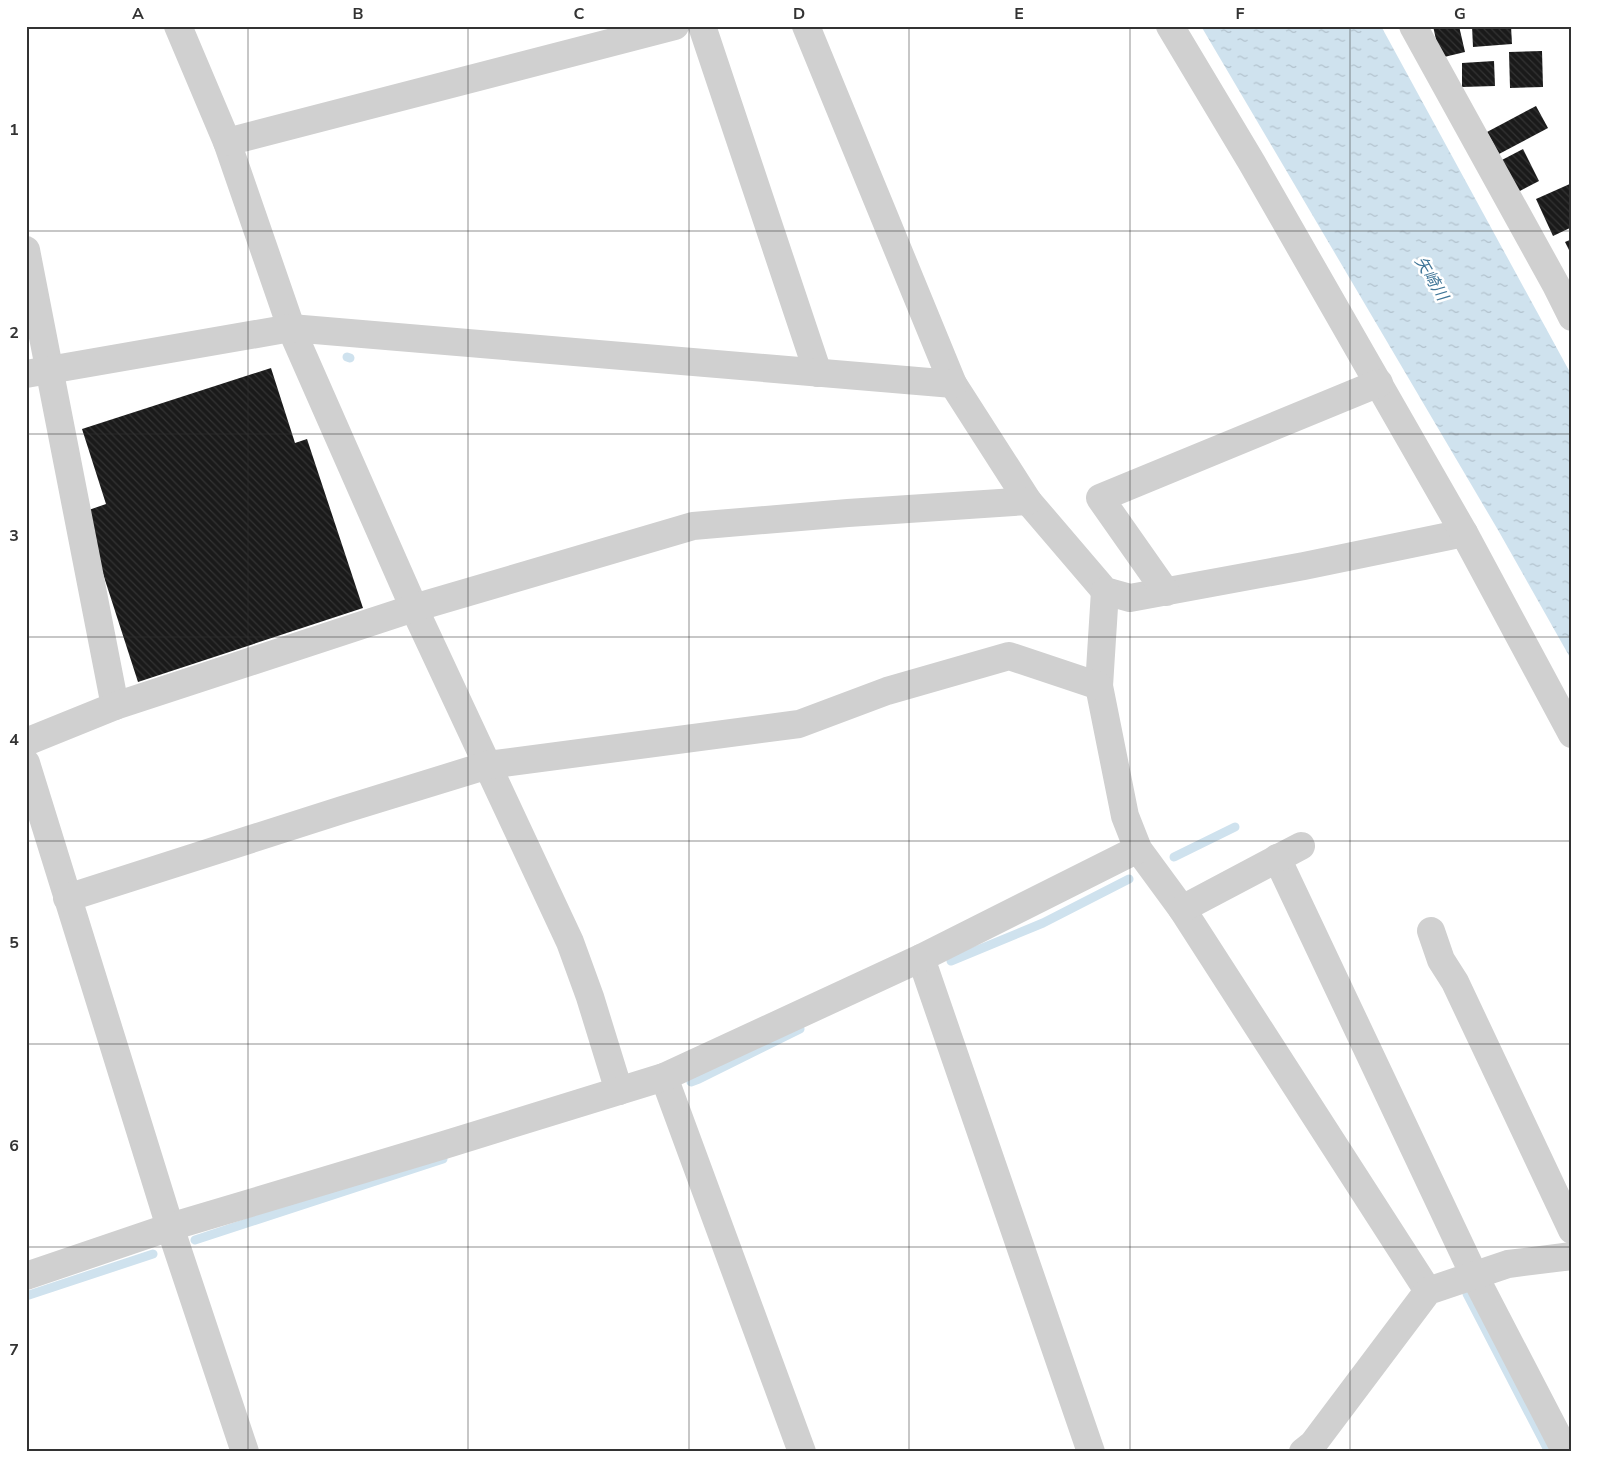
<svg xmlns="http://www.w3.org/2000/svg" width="1598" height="1478" viewBox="0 0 1598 1478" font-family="'Nunito Sans','Noto Sans JP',sans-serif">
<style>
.water{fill:url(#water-ripples)}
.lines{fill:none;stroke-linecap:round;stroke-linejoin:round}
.stream{stroke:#cfe2ee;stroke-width:9}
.building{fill:url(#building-back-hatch)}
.minor{stroke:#d0d0d0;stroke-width:28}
.grid{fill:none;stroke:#333;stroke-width:1;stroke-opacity:0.55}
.labels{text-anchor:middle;stroke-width:5;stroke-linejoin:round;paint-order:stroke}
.water-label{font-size:16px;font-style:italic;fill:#3f7597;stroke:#fff}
.neatline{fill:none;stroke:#333;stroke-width:2}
.grid-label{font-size:16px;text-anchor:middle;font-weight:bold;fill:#333}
</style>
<defs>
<pattern id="water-ripples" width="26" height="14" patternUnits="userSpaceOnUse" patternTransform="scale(1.25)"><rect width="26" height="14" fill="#cfe2ee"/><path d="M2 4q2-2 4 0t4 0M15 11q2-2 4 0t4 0" fill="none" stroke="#b2c2cd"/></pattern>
<pattern id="building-back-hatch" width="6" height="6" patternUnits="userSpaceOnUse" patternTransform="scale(1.25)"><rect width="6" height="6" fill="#1a1a1a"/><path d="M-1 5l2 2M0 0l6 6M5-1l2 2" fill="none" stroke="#333"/></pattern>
</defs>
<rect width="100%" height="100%" fill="#fff"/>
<polygon class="water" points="1201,26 1381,26 1572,376 1572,661 1498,530"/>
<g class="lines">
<g class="stream">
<polyline points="347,357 350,358"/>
<polyline points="1174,857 1235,827"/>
<polyline points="951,961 1043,923 1129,879"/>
<polyline points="691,1082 699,1079 800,1029"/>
<polyline points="195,1240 443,1159"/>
<polyline points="1467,1294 1549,1452"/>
<polyline points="26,1296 153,1254"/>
</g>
</g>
<g class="building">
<polygon points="1433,26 1459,26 1465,52 1440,58"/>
<polygon points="1472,26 1511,26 1512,44 1473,47"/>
<polygon points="1542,51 1543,87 1510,88 1509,52"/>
<polygon points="1494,61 1495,86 1462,87 1462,63"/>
<polygon points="1536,106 1548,128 1499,154 1487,132"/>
<polygon points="1523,149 1539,181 1516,193 1500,161"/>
<polygon points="1572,183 1572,227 1553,236 1536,199"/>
<polygon points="1572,239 1572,256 1565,242"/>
<polygon points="271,368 295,443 307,439 363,608 138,682 83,512 106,504 82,429"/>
</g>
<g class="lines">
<g class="minor">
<polyline points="178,26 227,142 293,333 414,608 570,942 590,997 619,1091"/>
<polyline points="702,26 818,373"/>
<polyline points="806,26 953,384 1028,501 1105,591 1130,598 1304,566 1464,533"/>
<polyline points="1170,26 1252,163 1464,533 1572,734"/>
<polyline points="1413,26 1556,285 1572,317"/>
<polyline points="227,142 675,26"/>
<polyline points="26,250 115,706"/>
<polyline points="26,374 291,328 953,384"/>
<polyline points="1105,591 1099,686 1125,816 1138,849 1182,909 1428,1291"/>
<polyline points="1166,592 1100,498 1379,383"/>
<polyline points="26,742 115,706 414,608 693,526 848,513 1028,501"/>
<polyline points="26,763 170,1227 245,1452"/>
<polyline points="1277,858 1474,1275 1566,1452"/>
<polyline points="67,898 342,810 488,765 799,724 887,691 1009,656 1099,686"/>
<polyline points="1182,909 1301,846"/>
<polyline points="1431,931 1441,960 1455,982 1572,1230"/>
<polyline points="921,958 1091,1452"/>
<polyline points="664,1077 802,1452"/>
<polyline points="26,1276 170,1227 444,1145 664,1077 921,958 1138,849"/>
<polyline points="1303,1452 1313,1444 1428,1291 1508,1264 1572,1256"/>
</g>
</g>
<path class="grid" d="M248,26v1426M468,26v1426M689,26v1426M909,26v1426M1130,26v1426M1350,26v1426M26,231h1546M26,434h1546M26,637h1546M26,841h1546M26,1044h1546M26,1247h1546"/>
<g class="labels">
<g class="water-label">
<text transform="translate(1432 278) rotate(59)" y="6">矢崎川</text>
</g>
</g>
<rect width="1598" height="1478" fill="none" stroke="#ffffff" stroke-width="55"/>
<rect x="28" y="28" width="1542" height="1422" class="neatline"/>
<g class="grid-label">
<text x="138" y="19">A</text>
<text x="358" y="19">B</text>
<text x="579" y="19">C</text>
<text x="799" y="19">D</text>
<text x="1019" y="19">E</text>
<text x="1240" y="19">F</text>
<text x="1460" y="19">G</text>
<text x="14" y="135">1</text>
<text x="14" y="338">2</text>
<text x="14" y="541">3</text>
<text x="14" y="745">4</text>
<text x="14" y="948">5</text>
<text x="14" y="1151">6</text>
<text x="14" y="1355">7</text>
</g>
</svg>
